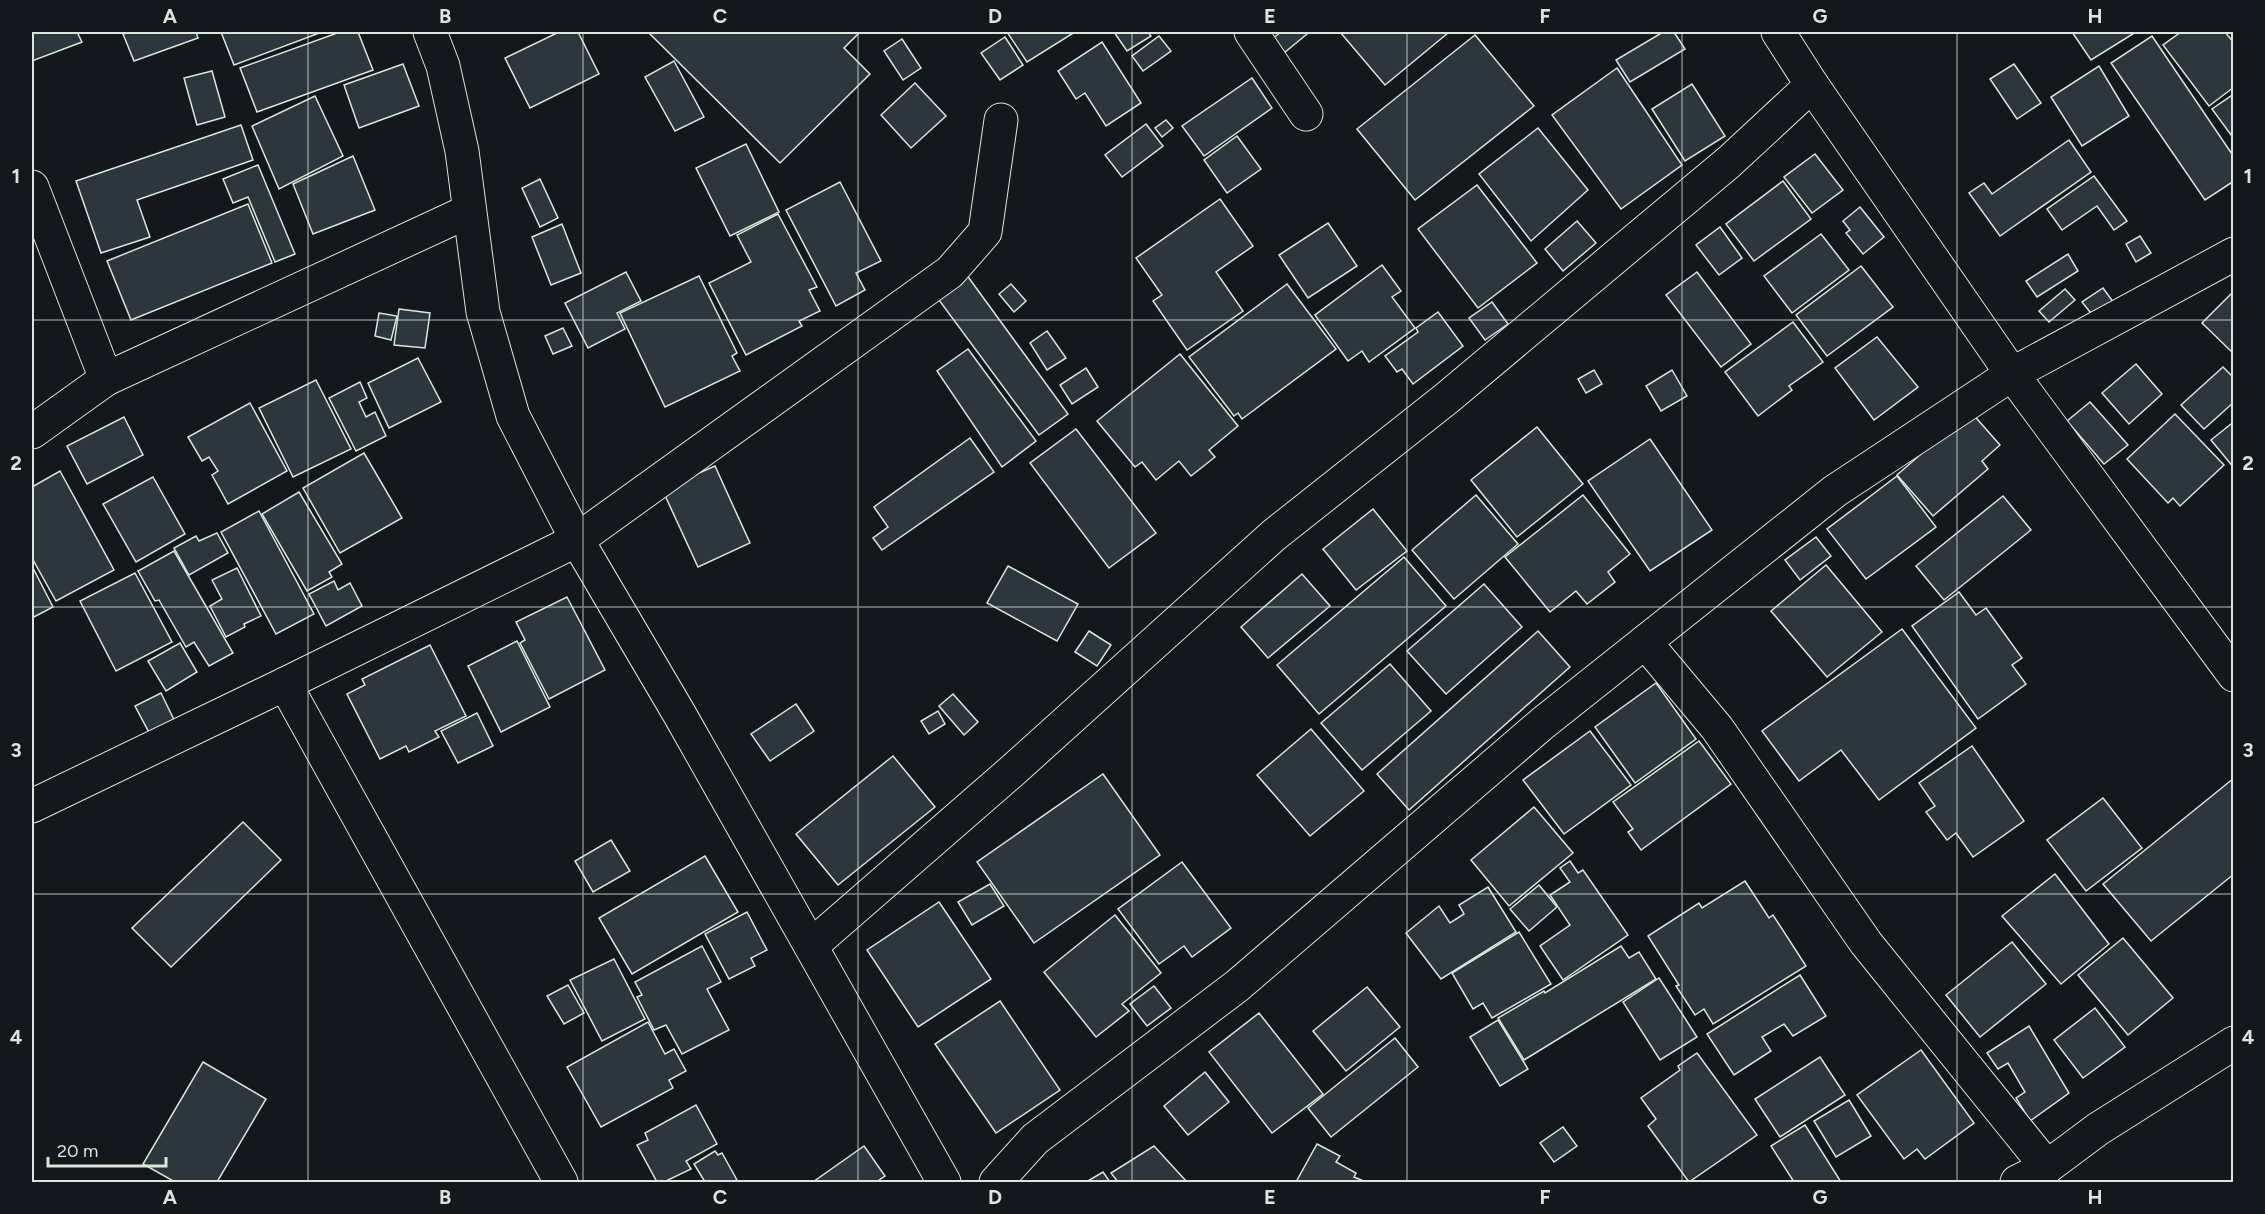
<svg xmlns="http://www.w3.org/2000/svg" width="2265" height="1214" viewBox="0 0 2265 1214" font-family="Figtree,sans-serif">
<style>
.building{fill:#2c363c;stroke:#d8e6dc;stroke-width:1.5}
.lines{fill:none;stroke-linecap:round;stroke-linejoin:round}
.minor-casing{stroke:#d8e6dc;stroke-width:35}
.minor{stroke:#14181c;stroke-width:33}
.grid{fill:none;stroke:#d8e6dc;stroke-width:1.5;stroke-opacity:0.55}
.neatline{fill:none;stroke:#d8e6dc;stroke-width:2}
.grid-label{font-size:20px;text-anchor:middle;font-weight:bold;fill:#d8e6dc}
</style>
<rect width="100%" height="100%" fill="#14181c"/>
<g class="building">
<polygon points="32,32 77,32 82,42 32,61"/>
<polygon points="130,32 196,32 198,38 134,61 123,34"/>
<polygon points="221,32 322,32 234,65"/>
<polygon points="340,32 358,32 373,70 257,112 240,68"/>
<polygon points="559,32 578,32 599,74 530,108 505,58"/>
<polygon points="648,32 860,32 844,48 870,74 780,163"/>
<polygon points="1007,32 1075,32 1027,62"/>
<polygon points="1114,32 1148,32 1151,36 1127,51"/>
<polygon points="1281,32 1305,32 1307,34 1284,53 1272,39"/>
<polygon points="1340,32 1447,32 1448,33 1385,85"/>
<polygon points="1663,32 1674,32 1685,49 1630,82 1616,60"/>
<polygon points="2072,32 2136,32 2091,60"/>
<polygon points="2181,32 2225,32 2234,43 2234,87 2209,106 2163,45"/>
<polygon points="1475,35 1534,106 1415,200 1357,129"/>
<polygon points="1159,36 1171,51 1143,71 1132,56"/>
<polygon points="2152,36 2234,157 2234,181 2205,200 2111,63"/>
<polygon points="1005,37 1023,65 1000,80 981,53"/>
<polygon points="902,39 921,68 903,80 884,51"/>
<polygon points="1102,42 1141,103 1106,126 1085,93 1076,99 1058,71"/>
<polygon points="674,61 704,117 675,131 645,77"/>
<polygon points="403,64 419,106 359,128 344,85"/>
<polygon points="2014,64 2041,103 2017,119 1990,79"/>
<polygon points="2099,66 2129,116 2082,146 2051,97"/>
<polygon points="1617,68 1682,165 1621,209 1552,115"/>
<polygon points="212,71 225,117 197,125 184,78"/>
<polygon points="1252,78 1272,108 1204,156 1182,126"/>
<polygon points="915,83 946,116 911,148 881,115"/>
<polygon points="1692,84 1725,136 1685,161 1652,109"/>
<polygon points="2234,94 2234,139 2212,109"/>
<polygon points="315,96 343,156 279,189 252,126"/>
<polygon points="1166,120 1173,128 1162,137 1155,128"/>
<polygon points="1146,124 1163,146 1122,177 1105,155"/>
<polygon points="241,125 253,160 137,200 150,237 101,253 76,181"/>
<polygon points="1538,128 1588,190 1531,241 1479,174"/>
<polygon points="1237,136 1261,169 1227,193 1204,160"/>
<polygon points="2069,140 2091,172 2000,236 1969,193 1984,183 1992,194"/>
<polygon points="746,144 779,212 730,236 696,168"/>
<polygon points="1815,154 1843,190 1812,213 1784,177"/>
<polygon points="353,156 375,210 313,234 293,184"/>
<polygon points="258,165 295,254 275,262 248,197 233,203 223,179"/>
<polygon points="2094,176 2127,221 2114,230 2097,206 2062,230 2047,209"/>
<polygon points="540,179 558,218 540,227 522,188"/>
<polygon points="1783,181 1811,219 1754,261 1726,224"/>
<polygon points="840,182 881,261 856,273 865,290 836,306 786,210"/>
<polygon points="1477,185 1537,263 1478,308 1418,229"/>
<polygon points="1220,199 1253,246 1216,272 1243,311 1187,350 1153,301 1162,295 1136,258"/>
<polygon points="248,204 272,263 131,320 107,261"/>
<polygon points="1860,207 1884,237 1863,254 1846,233 1850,230 1843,221"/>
<polygon points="778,214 817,287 809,290 820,311 799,321 802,326 746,355 709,283 751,262 737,235"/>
<polygon points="1577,221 1596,243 1563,271 1545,249"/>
<polygon points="1328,223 1357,266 1308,298 1279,255"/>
<polygon points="562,224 581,273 551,285 532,237"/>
<polygon points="1720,227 1742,258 1719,275 1696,245"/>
<polygon points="1821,234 1849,270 1792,313 1764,276"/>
<polygon points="2140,236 2151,253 2136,262 2126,244"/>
<polygon points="2068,254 2078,271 2037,297 2026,281"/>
<polygon points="1382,265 1401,291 1392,297 1415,328 1369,362 1362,351 1348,361 1315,315"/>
<polygon points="1861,266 1893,307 1827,356 1796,315"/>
<polygon points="626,272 641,301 617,313 625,329 588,348 565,303"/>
<polygon points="1697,272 1751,344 1721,367 1666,295"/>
<polygon points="966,274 1068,414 1039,435 936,296"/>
<polygon points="699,276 737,353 732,356 740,371 665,407 620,313"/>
<polygon points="1011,284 1026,301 1014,312 999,294"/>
<polygon points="1287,284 1336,349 1242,419 1238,413 1234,416 1189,357"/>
<polygon points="2103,288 2114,303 2094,317 2082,302"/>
<polygon points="2065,289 2075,300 2049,322 2039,311"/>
<polygon points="2234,291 2234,354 2202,323"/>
<polygon points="1492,302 1508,324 1485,340 1469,318"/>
<polygon points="399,309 430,313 425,348 394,345"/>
<polygon points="1438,312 1463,346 1413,384 1402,369 1397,372 1385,356 1418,332 1416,328"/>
<polygon points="379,313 397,316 391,340 375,336"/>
<polygon points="1793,322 1823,362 1789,386 1792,390 1758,416 1725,372"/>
<polygon points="563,328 572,346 553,354 545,336"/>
<polygon points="1047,331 1066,358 1047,370 1030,343"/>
<polygon points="1877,337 1918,387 1874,420 1835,368"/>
<polygon points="968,349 1036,441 1002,467 937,371"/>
<polygon points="1180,354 1238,426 1209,450 1215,457 1191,476 1179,461 1156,480 1142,462 1135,467 1097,421"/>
<polygon points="418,358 441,402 389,428 368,383"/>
<polygon points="2136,364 2162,394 2129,424 2102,393"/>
<polygon points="2223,367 2234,378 2234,402 2204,429 2181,405"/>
<polygon points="1086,368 1098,387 1072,404 1060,385"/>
<polygon points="1594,370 1602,384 1586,393 1578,379"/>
<polygon points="1672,370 1687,396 1661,411 1646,386"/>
<polygon points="316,380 351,449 293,477 259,408"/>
<polygon points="360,382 367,398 359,402 366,417 375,412 386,436 356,451 329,398"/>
<polygon points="2090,402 2128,445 2104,464 2067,421"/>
<polygon points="250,403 287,471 228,504 212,475 218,471 209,457 202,461 188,437"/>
<polygon points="1970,411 2000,445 1982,461 1988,469 1933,516 1897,475"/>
<polygon points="2175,414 2224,465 2180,506 2173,498 2168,503 2127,459"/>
<polygon points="124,417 143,455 87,484 67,446"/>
<polygon points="2231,424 2234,427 2234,468 2211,440"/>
<polygon points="1537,427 1583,484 1517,537 1471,480"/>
<polygon points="1076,429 1156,533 1109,568 1030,463"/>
<polygon points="970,438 994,472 882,550 873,538 888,527 874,507"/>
<polygon points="1650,439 1712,530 1650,571 1588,481"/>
<polygon points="364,453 402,518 340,553 303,488"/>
<polygon points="715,466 750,543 698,567 662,489"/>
<polygon points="60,471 114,570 56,601 32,558 32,487"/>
<polygon points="1897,476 1936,527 1866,579 1827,529"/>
<polygon points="153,477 185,534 136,562 103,504"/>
<polygon points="299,492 342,564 329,572 332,577 307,591 262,514"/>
<polygon points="1476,495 1518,544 1454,599 1412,550"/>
<polygon points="1583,495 1630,554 1608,572 1615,582 1587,604 1576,591 1550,612 1505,557"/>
<polygon points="2003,496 2031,530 1944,600 1916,566"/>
<polygon points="1373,509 1407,551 1356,590 1323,549"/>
<polygon points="259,511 314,614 276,634 221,532"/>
<polygon points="217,533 228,553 189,575 174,548 196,536 199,541"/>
<polygon points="1816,537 1831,556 1800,580 1785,560"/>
<polygon points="174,551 233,653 209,666 194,642 186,647 159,600 155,601 138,571"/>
<polygon points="1404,557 1446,606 1319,714 1277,665"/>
<polygon points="1826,565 1882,632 1827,677 1771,611"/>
<polygon points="32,566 53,607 32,618"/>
<polygon points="1008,566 1078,604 1057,641 987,603"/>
<polygon points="237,568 261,616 244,624 245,627 226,637 210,606 222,599 212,580"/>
<polygon points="135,573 172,642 116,671 80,601"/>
<polygon points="1302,574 1330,606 1268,658 1241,627"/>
<polygon points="334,581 338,590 350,583 362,606 326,626 309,594"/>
<polygon points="1484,584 1522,627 1446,694 1407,651"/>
<polygon points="1959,592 1976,615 1986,608 2022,658 2012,665 2026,684 1978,719 1912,626"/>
<polygon points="567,597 605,670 549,699 520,643 525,640 516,622"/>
<polygon points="1902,629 1976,728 1879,800 1841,750 1799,781 1762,731"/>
<polygon points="1089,631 1111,645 1097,666 1075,652"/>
<polygon points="1538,631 1570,667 1409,810 1377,774"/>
<polygon points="517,641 550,707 501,732 468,666"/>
<polygon points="180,643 197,672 166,691 148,661"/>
<polygon points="430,645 466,716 435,731 439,737 409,752 406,746 380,759 347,694 365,685 362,679"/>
<polygon points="1390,664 1431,711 1362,770 1321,723"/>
<polygon points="1656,683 1696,739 1635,783 1595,727"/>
<polygon points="161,693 177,726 152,738 135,706"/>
<polygon points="953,694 978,722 964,735 939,706"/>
<polygon points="796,704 814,731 770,761 751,734"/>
<polygon points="938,711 945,724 929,734 921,721"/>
<polygon points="477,713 493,746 458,763 441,731"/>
<polygon points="1311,729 1364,791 1310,836 1257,775"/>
<polygon points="1590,731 1631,785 1564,834 1523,780"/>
<polygon points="1699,741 1731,784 1641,850 1628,832 1633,829 1613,802"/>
<polygon points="1972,746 2024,821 1973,857 1956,833 1947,840 1926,812 1935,806 1919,783"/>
<polygon points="893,756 935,807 838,885 796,834"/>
<polygon points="1103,774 1160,855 1034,943 977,862"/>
<polygon points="2234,778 2234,874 2151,941 2103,884"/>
<polygon points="2103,798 2142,848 2086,891 2047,840"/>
<polygon points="1534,807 1573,853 1509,906 1471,860"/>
<polygon points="243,822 281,860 171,967 132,928"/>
<polygon points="611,840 630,871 593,892 575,861"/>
<polygon points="705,856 738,912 632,974 599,918"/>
<polygon points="1570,861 1578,873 1583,870 1628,935 1563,980 1540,946 1570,925 1550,895 1570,882 1560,868"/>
<polygon points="1182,862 1231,928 1192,957 1184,946 1159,964 1118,909"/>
<polygon points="2055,874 2109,944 2061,984 2002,916"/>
<polygon points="1745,881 1769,918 1773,915 1806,966 1713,1024 1704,1009 1695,1015 1676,986 1679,985 1648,936 1699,903 1702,908"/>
<polygon points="990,884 1004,906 972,925 958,902"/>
<polygon points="1539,885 1557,907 1529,931 1510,909"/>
<polygon points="1488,887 1516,932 1441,979 1406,933 1439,906 1450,923 1464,914 1459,905"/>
<polygon points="939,902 991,979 918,1027 867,950"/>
<polygon points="747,912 767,950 751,958 755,966 729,979 705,934"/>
<polygon points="1115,915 1161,973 1122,1004 1129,1011 1096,1037 1044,972"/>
<polygon points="1519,932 1551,984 1492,1018 1483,1003 1473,1009 1452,973"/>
<polygon points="2123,938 2173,998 2128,1035 2078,975"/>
<polygon points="2012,942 2046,984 1980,1037 1946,995"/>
<polygon points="702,946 721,982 707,989 729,1030 682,1054 666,1025 654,1030 637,997 642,995 635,982"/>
<polygon points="1621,946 1629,958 1639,952 1656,979 1524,1060 1498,1018 1544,991 1545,993"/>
<polygon points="614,959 645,1019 602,1041 570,980"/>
<polygon points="1800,975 1826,1016 1793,1036 1784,1024 1762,1037 1771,1051 1734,1075 1707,1034"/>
<polygon points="1659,978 1697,1037 1660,1060 1623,1002"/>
<polygon points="568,985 584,1013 564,1024 547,996"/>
<polygon points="1154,986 1171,1008 1147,1026 1130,1004"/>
<polygon points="1367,987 1400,1027 1346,1071 1313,1031"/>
<polygon points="1000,1001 1060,1090 996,1133 935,1044"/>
<polygon points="2095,1008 2125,1047 2083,1078 2054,1040"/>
<polygon points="1259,1013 1323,1094 1272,1133 1209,1052"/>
<polygon points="1498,1020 1528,1069 1500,1086 1470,1037"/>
<polygon points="648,1022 665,1054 674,1049 686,1071 669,1080 673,1088 601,1127 567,1067"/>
<polygon points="2029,1026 2069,1093 2030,1121 2016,1098 2025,1092 2008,1063 1998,1069 1987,1053"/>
<polygon points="1395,1038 1418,1067 1331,1137 1308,1108"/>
<polygon points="1921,1050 1974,1123 1925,1159 1917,1149 1904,1159 1857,1095"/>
<polygon points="1697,1053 1757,1135 1689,1182 1648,1126 1656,1119 1641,1098 1680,1070 1678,1066"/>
<polygon points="1820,1057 1845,1095 1780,1137 1755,1099"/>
<polygon points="203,1062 266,1099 217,1182 175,1182 143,1164"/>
<polygon points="1205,1072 1229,1102 1188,1135 1164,1106"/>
<polygon points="1849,1100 1871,1136 1836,1157 1814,1121"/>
<polygon points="696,1105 717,1144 686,1161 691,1169 664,1182 657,1182 637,1145 648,1140 645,1133"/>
<polygon points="1805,1125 1841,1182 1794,1182 1771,1146"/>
<polygon points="1563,1127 1577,1146 1554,1162 1540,1143"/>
<polygon points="1317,1144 1340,1156 1336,1162 1356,1173 1354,1177 1366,1182 1296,1182"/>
<polygon points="864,1146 885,1176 876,1182 813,1182"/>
<polygon points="1154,1146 1187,1182 1118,1182 1111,1173"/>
<polygon points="715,1151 718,1155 722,1153 737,1180 732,1182 705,1182 694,1164"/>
<polygon points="1103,1172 1110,1182 1086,1182"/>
</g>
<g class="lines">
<g class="minor-casing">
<g id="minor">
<polyline points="430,32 443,66 462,151 483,312 513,416 577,540 680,715 944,1182"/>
<polyline points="1251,32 1306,114"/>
<polyline points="1778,32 1812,85 2012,374 2234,675"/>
<polyline points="32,187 106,379"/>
<polyline points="32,432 106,379 469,211"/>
<polyline points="1645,642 1717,728 1866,943 2047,1167"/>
<polyline points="285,684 561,1182"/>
<polyline points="32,806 285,684 577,540 950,272 985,232 1001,120"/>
<polyline points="811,946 1011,772 1274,535 1447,398 1626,248 1729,162 1812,85"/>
<polyline points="996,1182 1035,1139 1237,986 1543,723 1835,491 2012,374 2234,254"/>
<polyline points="2017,1182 2047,1167 2098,1129 2234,1043"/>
</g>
</g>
<use href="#minor" class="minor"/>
</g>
<path class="grid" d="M308,32v1150M583,32v1150M858,32v1150M1132,32v1150M1407,32v1150M1682,32v1150M1957,32v1150M32,320h2202M32,607h2202M32,894h2202"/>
<rect width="2265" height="1214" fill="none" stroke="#14181c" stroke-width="66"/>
<path d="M48 1157v9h118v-9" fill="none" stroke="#d8e6dc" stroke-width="3"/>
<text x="57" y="1157" font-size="18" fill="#d8e6dc" stroke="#14181c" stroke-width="4.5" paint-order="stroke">20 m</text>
<rect x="33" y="33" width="2199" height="1148" class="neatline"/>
<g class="grid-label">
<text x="170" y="23">A</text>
<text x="445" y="23">B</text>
<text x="720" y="23">C</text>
<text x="995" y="23">D</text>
<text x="1270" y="23">E</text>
<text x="1545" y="23">F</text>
<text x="1820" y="23">G</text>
<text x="2095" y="23">H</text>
<text x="16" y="183">1</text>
<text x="2248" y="183">1</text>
<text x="16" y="470">2</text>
<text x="2248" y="470">2</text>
<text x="16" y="757">3</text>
<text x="2248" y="757">3</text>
<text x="16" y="1044">4</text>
<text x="2248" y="1044">4</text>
<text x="170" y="1204">A</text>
<text x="445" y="1204">B</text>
<text x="720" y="1204">C</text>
<text x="995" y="1204">D</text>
<text x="1270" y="1204">E</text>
<text x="1545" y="1204">F</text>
<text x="1820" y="1204">G</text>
<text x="2095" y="1204">H</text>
</g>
</svg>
